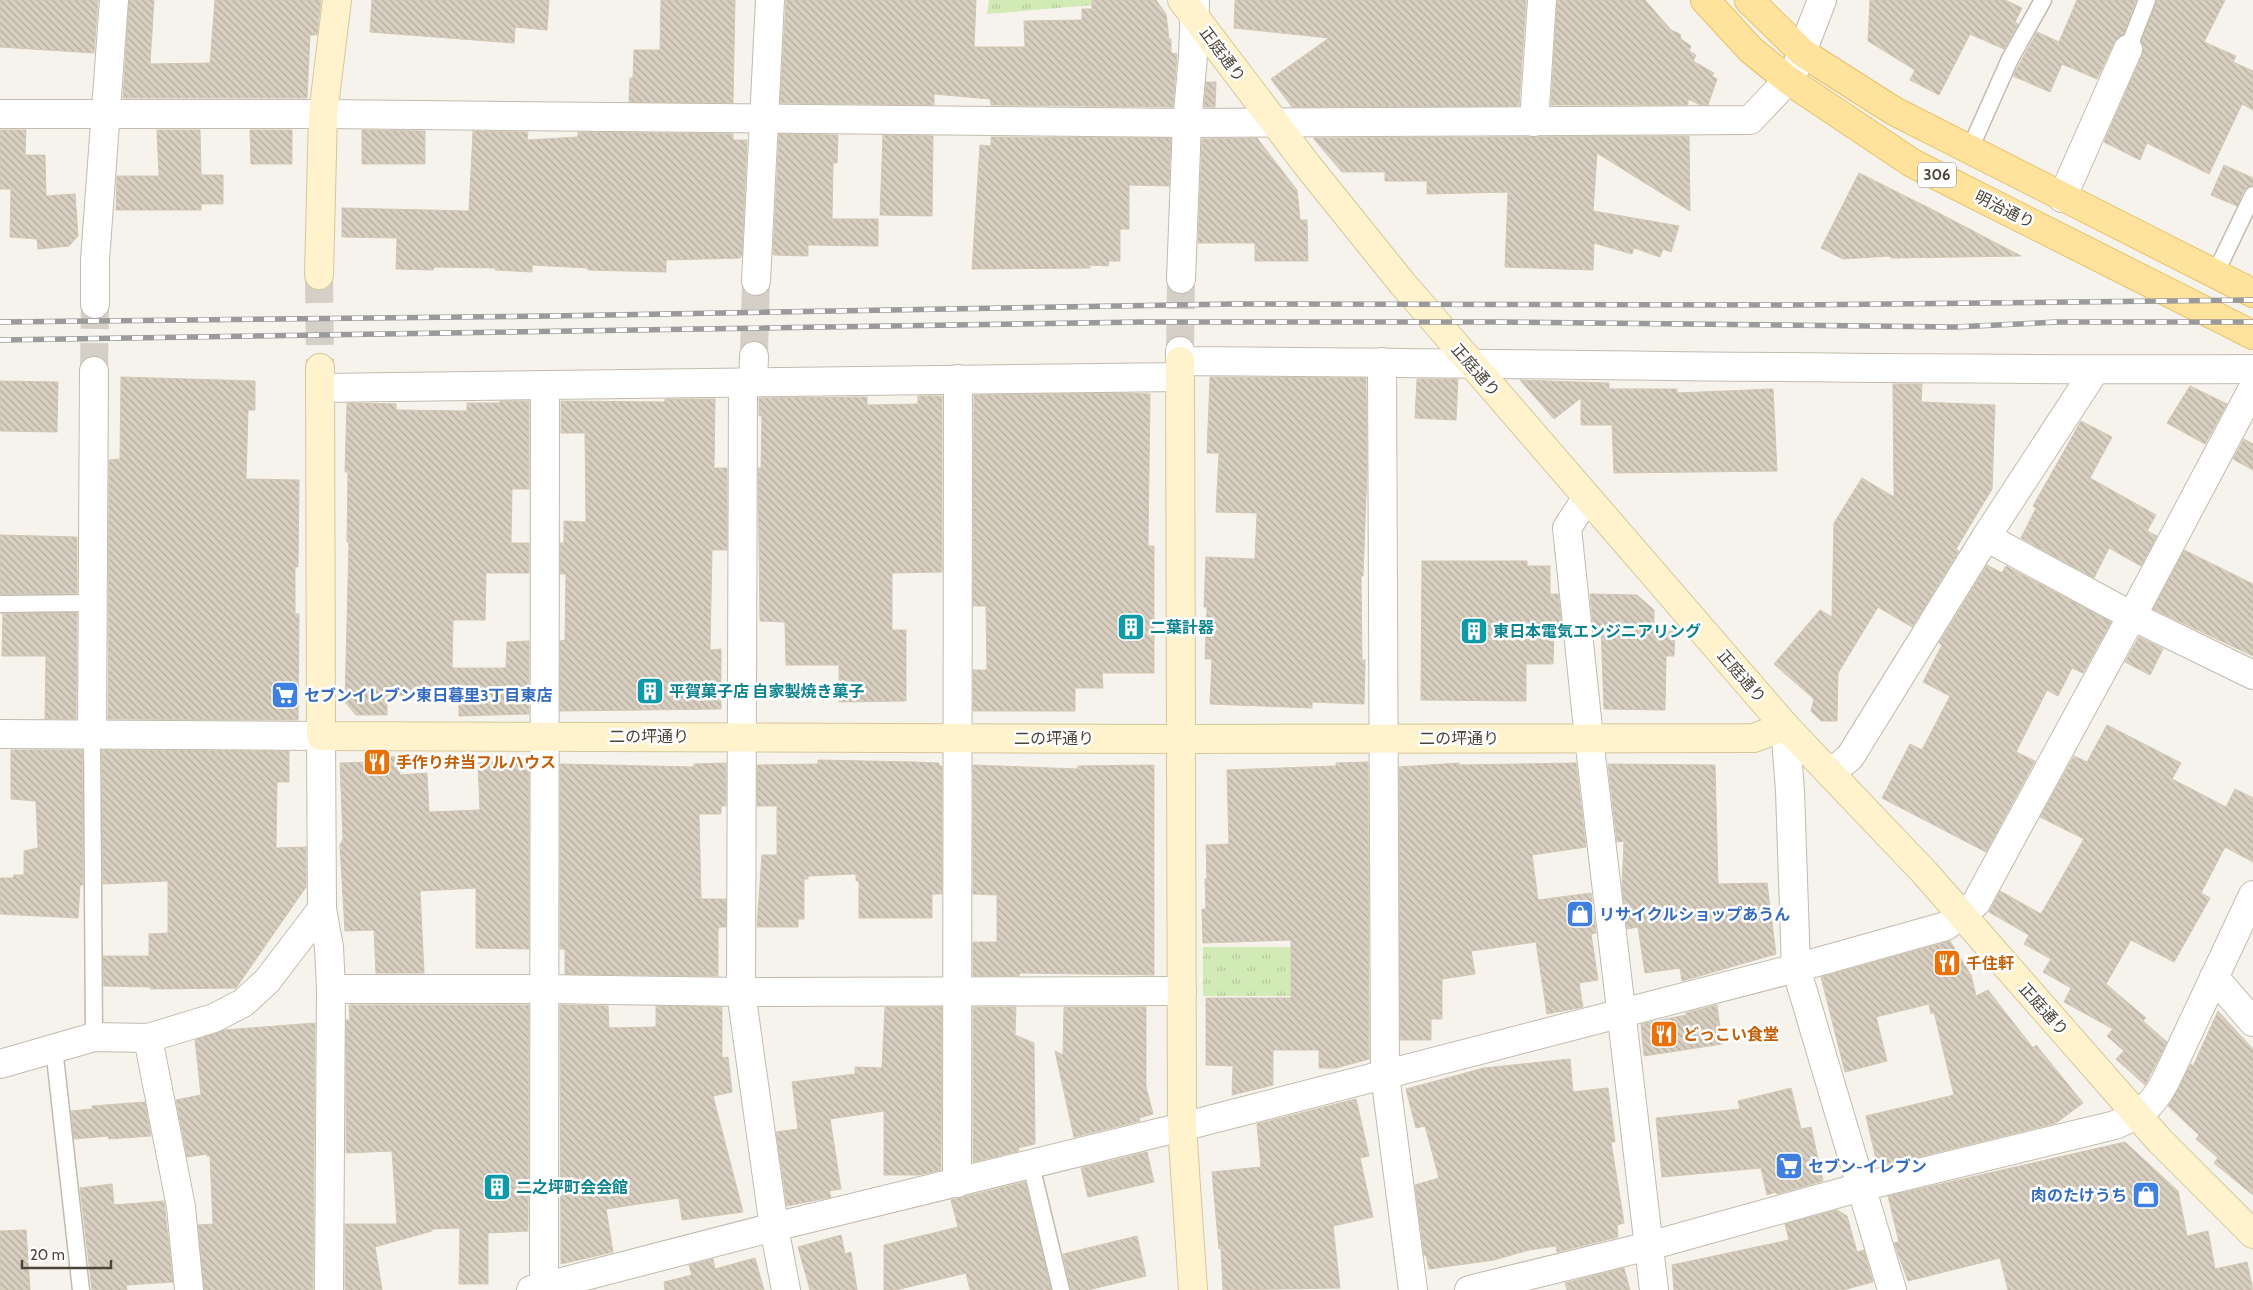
<svg xmlns="http://www.w3.org/2000/svg" width="2253" height="1290" viewBox="0 0 2253 1290" font-family="Cabin,'Noto Sans JP',sans-serif">
<style>
.park{fill:url(#park-tufts)}
.building{fill:url(#building-back-hatch);stroke:#d3c7b4}
.lines{fill:none;stroke-linecap:round;stroke-linejoin:round}
.street-tunnel{stroke:#d4d0c8;stroke-width:28;stroke-dasharray:28 14;stroke-linecap:butt}
.secondary-tunnel{stroke:#d4d0c8;stroke-width:28;stroke-dasharray:28 14;stroke-linecap:butt}
.lane-casing{stroke:#c2bbae;stroke-width:19}
.street-casing{stroke:#c2bbae;stroke-width:30}
.secondary-casing{stroke:#d6c79b;stroke-width:30}
.primary-casing{stroke:#e6c16a;stroke-width:30}
.lane{stroke:#fff;stroke-width:16}
.street{stroke:#fff;stroke-width:28}
.secondary{stroke:#fff3cd;stroke-width:28}
.primary{stroke:#ffe39c;stroke-width:28}
.rail-casing{stroke:#9a9a9a;stroke-width:5.5}
.rail{stroke:#fff;stroke-width:4;stroke-dasharray:11;stroke-linecap:butt}
.labels{text-anchor:middle;stroke-width:5;stroke-linejoin:round;paint-order:stroke}
.shield{fill:#fff;stroke:#817c74;stroke-width:1}
.shield-label{font-size:15px;font-weight:bold;fill:#4b4439}
.street-label{font-size:16px;fill:#4b4439;stroke:#fff}
.culture-label{font-size:16px;font-weight:bold;fill:#0d838f;stroke:#fff;text-anchor:start}
.shop-label{font-size:16px;font-weight:bold;fill:#366cbe;stroke:#fff;text-anchor:start}
.food-label{font-size:16px;font-weight:bold;fill:#c56008;stroke:#fff;text-anchor:start}
</style>
<defs>
<pattern id="park-tufts" width="24" height="20" patternUnits="userSpaceOnUse" patternTransform="scale(1.25)"><rect width="24" height="20" fill="#d2eab5"/><path d="M3 7l-1-3M5 7V3M7 7l1-3M15 17l-1-3M17 17v-4M19 17l1-3" fill="none" stroke="#b6ca9c"/></pattern>
<pattern id="building-back-hatch" width="6" height="6" patternUnits="userSpaceOnUse" patternTransform="scale(1.25)"><rect width="6" height="6" fill="#d8cfc1"/><path d="M-1 5l2 2M0 0l6 6M5-1l2 2" fill="none" stroke="#b1aa9e"/></pattern>
</defs>
<rect width="100%" height="100%" fill="#f6f3ec"/>
<g class="park">
<polygon points="989,0 1099,0 1094,5 987,14"/>
<rect x="1203" y="947" width="90" height="49"/>
</g>
<g class="building">
<polygon points="0,0 98,0 94,53 0,47"/>
<polygon points="129,0 154,0 150,64 210,63 215,0 321,0 317,35 310,35 307,98 123,98"/>
<polygon points="372,0 549,0 547,30 515,27 514,43 370,32"/>
<polygon points="661,0 735,0 733,103 629,102 630,78 633,78 634,50 660,50"/>
<polygon points="786,0 976,0 974,47 1025,47 1024,21 1082,20 1082,9 1092,9 1092,0 1156,0 1166,14 1169,39 1171,39 1171,53 1177,54 1173,107 991,105 990,99 934,94 934,105 780,103"/>
<polygon points="1235,0 1526,0 1519,106 1292,107 1271,79 1329,38 1234,28"/>
<polygon points="1557,0 1645,0 1671,30 1680,34 1681,39 1691,46 1689,51 1696,55 1693,61 1714,73 1712,76 1717,79 1708,105 1700,105 1688,99 1688,105 1551,105"/>
<polygon points="1870,0 2005,0 2022,8 2015,22 2018,24 2004,49 1970,34 1939,95 1910,80 1915,70 1868,41"/>
<polygon points="2077,0 2136,0 2123,35 2114,43 2097,79 2062,64 2050,92 2013,76 2037,32 2059,42"/>
<polygon points="2157,0 2225,0 2204,42 2236,56 2233,62 2253,71 2253,110 2242,104 2209,174 2147,143 2140,160 2104,142 2142,55 2141,42"/>
<polygon points="1206,82 1216,82 1215,107 1204,107"/>
<polygon points="0,130 26,130 25,155 45,155 46,196 75,194 78,236 69,246 38,249 37,239 10,237 11,189 0,189"/>
<polygon points="157,130 200,130 201,175 223,175 223,204 201,204 201,210 116,210 117,176 159,176"/>
<polygon points="250,130 292,130 292,164 251,164"/>
<polygon points="362,130 425,131 425,164 362,164"/>
<polygon points="473,131 528,132 527,140 578,137 578,132 733,134 733,140 747,140 742,255 740,258 666,260 666,272 588,270 588,268 532,265 532,272 495,270 496,268 434,267 433,270 396,269 397,238 342,237 342,208 469,211"/>
<polygon points="779,134 838,135 837,163 833,163 832,219 878,219 878,246 808,245 808,256 773,255"/>
<polygon points="883,135 933,136 932,216 880,215"/>
<polygon points="1689,136 1690,211 1597,153 1593,211 1679,226 1671,252 1663,249 1660,257 1634,248 1632,254 1594,243 1593,270 1505,267 1508,192 1427,194 1427,181 1385,181 1385,172 1342,172 1313,138"/>
<polygon points="991,137 1171,138 1169,186 1129,185 1129,229 1120,229 1120,261 1109,261 1108,266 1090,265 1090,268 972,269 980,145 991,146"/>
<polygon points="1257,138 1297,190 1300,220 1307,220 1308,261 1255,261 1255,243 1198,243 1202,139"/>
<polygon points="2224,165 2253,178 2253,185 2244,190 2237,206 2211,195"/>
<polygon points="1859,173 1933,210 2021,256 1892,258 1889,256 1843,259 1821,248"/>
<polygon points="121,377 255,381 255,410 248,410 246,479 299,480 298,567 295,567 295,614 299,614 298,720 108,719 109,460 120,459"/>
<polygon points="1210,377 1366,378 1367,468 1363,576 1361,576 1362,660 1365,660 1364,704 1312,702 1312,708 1210,704 1212,659 1205,659 1207,607 1204,607 1206,557 1255,559 1257,513 1216,512 1219,453 1207,453"/>
<polygon points="1417,379 1458,379 1456,420 1415,418"/>
<polygon points="1520,380 1609,383 1609,389 1677,389 1677,393 1773,389 1777,471 1614,473 1612,425 1581,425 1581,398 1554,419"/>
<polygon points="0,381 58,382 57,432 0,431"/>
<polygon points="1893,384 1922,384 1921,402 1995,405 1992,489 1956,549 1959,551 1912,627 1878,607 1838,673 1837,721 1821,721 1811,711 1814,699 1774,664 1820,610 1832,617 1834,523 1862,478 1894,497"/>
<polygon points="2190,386 2227,404 2205,444 2167,423"/>
<polygon points="1119,393 1150,394 1148,546 1154,546 1154,673 1102,673 1103,688 1075,688 1075,711 973,711 973,670 987,670 986,606 973,606 974,395"/>
<polygon points="918,396 942,396 942,572 892,573 892,630 906,630 906,701 839,702 839,665 786,665 785,622 760,621 758,468 761,468 762,416 759,416 759,398 867,397 867,405 918,404"/>
<polygon points="665,399 715,399 714,468 727,468 727,550 712,550 710,650 721,649 721,709 560,711 560,641 565,640 566,574 560,574 560,543 564,543 564,521 586,522 585,433 561,433 561,401 665,402"/>
<polygon points="500,401 529,401 529,489 512,489 511,543 529,543 529,573 486,573 485,620 453,620 452,668 506,668 507,642 529,641 529,714 459,716 459,696 387,695 387,715 356,715 345,702 349,542 347,542 348,472 345,472 347,403 396,404 396,410 467,411 467,403 500,403"/>
<polygon points="2081,421 2112,437 2090,478 2156,515 2147,531 2157,536 2141,566 2109,548 2094,578 2021,538 2036,508 2033,506"/>
<polygon points="2244,439 2253,444 2253,470 2233,459"/>
<polygon points="0,535 77,537 77,593 0,594"/>
<polygon points="2184,550 2253,584 2253,656 2153,609"/>
<polygon points="1422,561 1527,561 1527,566 1550,566 1550,594 1558,594 1562,627 1554,627 1553,664 1526,664 1526,701 1421,700"/>
<polygon points="1987,565 2002,573 2006,566 2111,622 2083,673 2072,668 2058,696 2047,690 2016,752 2035,761 1986,852 1882,798 1910,744 1922,750 1950,696 1923,682 1942,645 1939,643"/>
<polygon points="1590,594 1637,595 1654,610 1654,631 1675,631 1674,656 1666,656 1665,710 1604,709 1601,627 1593,627"/>
<polygon points="77,613 76,719 45,719 46,656 2,656 3,614"/>
<polygon points="2139,637 2163,649 2150,675 2125,662"/>
<polygon points="2107,725 2181,763 2172,779 2226,807 2235,789 2253,798 2253,862 2225,847 2201,893 2210,898 2174,962 2131,940 2106,984 2146,1018 2143,1021 2167,1042 2145,1085 2116,1059 2124,1051 2107,1036 2113,1029 2064,1002 2071,988 2043,972 2051,959 2024,944 2029,935 1989,912 2000,891 2041,914 2084,839 2040,817 2074,756 2087,762"/>
<polygon points="11,750 82,750 83,885 80,885 78,918 0,914 0,878 13,878 14,875 24,875 24,851 38,848 36,801 11,799"/>
<polygon points="102,750 289,751 289,782 277,782 276,848 306,847 306,887 236,988 150,989 150,987 104,986 103,956 149,956 149,934 168,933 168,881 103,884"/>
<polygon points="399,756 400,775 427,773 429,812 480,810 478,763 529,760 529,949 476,948 476,888 420,891 424,973 376,973 374,930 345,931 340,845 343,839 340,763 374,762 373,758"/>
<polygon points="818,760 913,762 939,763 939,766 942,766 942,894 932,894 932,918 859,918 859,881 856,881 856,874 808,876 808,879 804,879 804,919 798,919 798,927 757,927 762,855 777,855 777,806 757,806 757,765 818,764"/>
<polygon points="1368,762 1369,1059 1336,1068 1319,1068 1319,1050 1273,1050 1273,1085 1232,1095 1233,1066 1206,1065 1206,998 1291,998 1291,940 1203,943 1202,909 1206,909 1205,879 1207,879 1206,845 1229,844 1227,770 1336,766 1336,763"/>
<polygon points="726,763 726,806 721,806 721,814 699,814 701,899 726,899 726,927 719,927 718,931 718,976 565,974 565,949 560,949 560,764 694,767 694,764"/>
<polygon points="1459,763 1459,765 1576,763 1586,847 1532,855 1538,900 1591,893 1596,933 1591,934 1598,980 1579,983 1583,1007 1547,1014 1536,942 1471,951 1475,974 1442,979 1442,1019 1431,1019 1431,1040 1400,1040 1399,767"/>
<polygon points="1608,764 1715,765 1718,884 1767,883 1776,954 1682,981 1680,968 1645,973 1638,927 1627,929 1622,888 1624,841 1617,842"/>
<polygon points="973,765 1078,769 1078,766 1154,765 1154,975 1020,973 1019,976 973,976 973,942 997,942 997,895 973,894"/>
<polygon points="1950,941 1971,975 1976,996 1988,990 2033,1048 2036,1045 2083,1103 2056,1123 1881,1166 1879,1158 1876,1159 1866,1116 1954,1095 1934,1012 1931,1014 1929,1004 1876,1017 1887,1061 1845,1072 1821,977"/>
<polygon points="349,1005 529,1005 528,1231 488,1233 488,1284 459,1284 460,1228 432,1229 432,1231 375,1247 382,1290 345,1290 345,1224 397,1224 392,1151 346,1153 346,1020 350,1020"/>
<polygon points="560,1005 608,1006 609,1028 656,1027 656,1006 722,1007 722,1058 728,1057 732,1092 713,1096 743,1212 682,1220 679,1198 606,1209 613,1252 561,1264"/>
<polygon points="1717,1005 1722,1044 1644,1056 1641,1024 1686,1015 1686,1013"/>
<polygon points="885,1007 942,1007 941,1170 919,1175 884,1175 884,1111 830,1119 841,1189 829,1191 831,1197 787,1206 776,1132 798,1129 792,1082 855,1074 855,1067 882,1068"/>
<polygon points="973,1007 1016,1007 1015,1035 1034,1043 1035,1144 1018,1148 1019,1151 973,1162"/>
<polygon points="1064,1007 1146,1007 1146,1087 1153,1114 1139,1118 1140,1121 1074,1137 1055,1051 1063,1055"/>
<polygon points="2218,1011 2253,1049 2253,1195 2214,1163 2218,1158 2196,1139 2199,1135 2168,1106 2191,1064 2193,1066"/>
<polygon points="315,1023 313,1290 204,1290 198,1225 213,1224 210,1156 207,1156 207,1154 187,1157 176,1100 201,1095 195,1040 224,1030"/>
<polygon points="1570,1059 1573,1092 1608,1088 1615,1142 1611,1142 1624,1223 1617,1225 1618,1237 1557,1252 1556,1246 1529,1250 1494,1260 1429,1269 1426,1255 1424,1255 1415,1185 1439,1178 1425,1126 1416,1128 1406,1089 1484,1068"/>
<polygon points="1791,1088 1801,1129 1811,1127 1823,1181 1777,1194 1776,1192 1767,1195 1761,1168 1662,1177 1656,1118 1740,1109 1738,1101"/>
<polygon points="1356,1099 1369,1156 1360,1158 1373,1217 1333,1226 1340,1288 1223,1290 1221,1248 1219,1249 1212,1172 1261,1167 1257,1124"/>
<polygon points="145,1102 151,1136 109,1139 108,1136 74,1139 71,1111 92,1109 92,1106"/>
<polygon points="2125,1142 2178,1191 2187,1236 2208,1231 2215,1269 2247,1262 2253,1290 2008,1290 2000,1258 1908,1281 1894,1243 1899,1242 1888,1196"/>
<polygon points="1147,1152 1154,1182 1088,1197 1081,1168"/>
<polygon points="1025,1182 1051,1290 970,1290 966,1273 896,1290 884,1290 884,1245 958,1227 951,1200"/>
<polygon points="112,1184 114,1205 164,1201 173,1282 126,1285 127,1290 92,1290 80,1188"/>
<polygon points="1837,1210 1847,1216 1857,1252 1864,1250 1873,1282 1843,1290 1674,1290 1672,1265 1789,1240 1785,1224"/>
<polygon points="26,1230 30,1290 0,1290 0,1231"/>
<polygon points="841,1235 845,1254 851,1252 857,1290 810,1290 798,1247"/>
<polygon points="1137,1236 1146,1276 1088,1290 1071,1290 1063,1254"/>
<polygon points="755,1258 764,1290 665,1290 664,1282 692,1275 689,1265 713,1259 715,1269"/>
<polygon points="1624,1268 1630,1290 1567,1290 1565,1283"/>
</g>
<g class="lines">
<g class="street-tunnel">
<polyline points="1180,351 1181,279"/>
<polyline points="754,356 756,281"/>
<polyline points="94,371 95,304"/>
</g>
<polyline class="secondary-tunnel" points="319,275 320,368"/>
<g class="lane-casing">
<g id="lane">
<polyline points="2128,49 2147,0"/>
<polyline points="1969,151 2010,59 2043,0"/>
<polyline points="2215,274 2253,195"/>
<polyline points="0,604 93,603"/>
<polyline points="92,734 94,1037"/>
<polyline points="54,1048 81,1290"/>
<polyline points="1031,1165 1061,1290"/>
</g>
</g>
<g class="street-casing">
<g id="street">
<polyline points="0,114 323,114 1187,123 1750,120 1788,80 1797,65 1822,0"/>
<polyline points="1534,122 1542,0"/>
<polyline points="2062,198 2128,49"/>
<polyline points="1181,279 1187,123 1193,56 1195,1"/>
<polyline points="756,281 770,0"/>
<polyline points="95,304 95,260 114,0"/>
<path d="M1180,351v10c358,2 715,10 1073,8"/>
<polyline points="1382,362 1385,1075 1413,1290"/>
<polyline points="753,382 754,356"/>
<polyline points="743,383 741,992 774,1227 786,1290"/>
<polyline points="321,388 1180,377"/>
<polyline points="1587,497 1567,528 1589,738 1654,1290"/>
<polyline points="1986,537 2132,616 2253,675"/>
<polyline points="1785,726 1790,791 1796,968 1892,1290"/>
<polyline points="0,734 321,736 322,909 329,947 331,989 329,1290"/>
<polyline points="92,734 94,371"/>
<polyline points="1831,773 1850,757 1986,537 2095,370"/>
<polyline points="2214,977 2253,1022"/>
<polyline points="331,989 544,989 741,992 1182,991"/>
<polyline points="148,1038 181,1207 189,1290"/>
<polyline points="0,1064 94,1037 148,1038 214,1018 243,1003 267,981 322,909"/>
<polyline points="957,1183 958,379"/>
<polyline points="531,1290 774,1227 1182,1127 1796,968 1946,926 1976,903 2132,616 2253,388"/>
<polyline points="544,1290 545,385"/>
<path d="M1469,1290l180,-44 212,-59 254,-62c26,-11 36,-17 50,-43l88,-187"/>
</g>
</g>
<g class="secondary-casing">
<g id="secondary">
<polyline points="1182,0 1307,165 1402,283 1785,726 1925,873 2160,1141 2253,1234"/>
<polyline points="319,275 323,114 337,0"/>
<polyline points="1180,361 1182,1127 1193,1290"/>
<polyline points="320,368 321,736 1180,739 1754,738 1785,726"/>
</g>
</g>
<g class="primary-casing">
<g id="primary">
<polyline points="1705,0 1751,50 1788,80 1912,163 2253,335"/>
<polyline points="1749,0 1803,53 1894,111 2253,293"/>
</g>
</g>
<use href="#lane" class="lane"/>
<use href="#street" class="street"/>
<use href="#secondary" class="secondary"/>
<use href="#primary" class="primary"/>
<g class="rail-casing">
<g id="rail">
<polyline points="0,322 551,316 1232,304 1792,305 2253,300"/>
<polyline points="0,340 1142,322 1495,322 1955,327 2058,322 2253,322"/>
</g>
</g>
<use href="#rail" class="rail"/>
</g>
<defs>
<g id="building-square" transform="scale(1.4375)"><rect x="-9" y="-9" width="18" height="18" rx="4" fill="#0f9aa8" stroke="#fff"/><path d="M-4-6H4V6H1V3H-1V6H-4ZM-2.5-4.3h1.7v1.8h-1.7ZM.8-4.3h1.7v1.8H.8ZM-2.5-1h1.7V.8h-1.7ZM.8-1h1.7V.8H.8Z" fill="#fff"/></g>
<g id="supermarket-square" transform="scale(1.4375)"><rect x="-9" y="-9" width="18" height="18" rx="4" fill="#3f7fe0" stroke="#fff"/><path d="M-6-5.5h2.5l.6 2H6L4.5 2H-2.5L-4.4-4H-6ZM-1.5 3.2a1.3 1.3 0 1 0 .1 0ZM3 3.2a1.3 1.3 0 1 0 .1 0Z" fill="#fff"/></g>
<g id="restaurant-square" transform="scale(1.4375)"><rect x="-9" y="-9" width="18" height="18" rx="4" fill="#e8710a" stroke="#fff"/><path d="M-5-6h1v4h1v-4h1v4h1v-4h1v5L-1.5 .5V6h-2V.5L-5-1ZM5-6V6H3V1.5H1.5Q1.5-4 5-6Z" fill="#fff"/></g>
<g id="shop-square" transform="scale(1.4375)"><rect x="-9" y="-9" width="18" height="18" rx="4" fill="#3f7fe0" stroke="#fff"/><path d="M-5-2.5h2.3a2.7 3.5 0 0 1 5.4 0H5L5.5 6h-11ZM-1.5-2.5h3a1.5 2.3 0 0 0-3 0Z" fill="#fff"/></g>
</defs>
<g fill-rule="evenodd">
<use href="#building-square" x="1131" y="627"/>
<use href="#building-square" x="1474" y="631"/>
<use href="#building-square" x="650" y="691"/>
<use href="#supermarket-square" x="285" y="695"/>
<use href="#restaurant-square" x="377" y="762"/>
<use href="#shop-square" x="1580" y="914"/>
<use href="#restaurant-square" x="1947" y="963"/>
<use href="#restaurant-square" x="1664" y="1034"/>
<use href="#supermarket-square" x="1789" y="1166"/>
<use href="#building-square" x="497" y="1187"/>
<use href="#shop-square" x="2146" y="1195"/>
</g>
<g class="labels">
<rect class="shield" x="1918" y="162.5" width="38" height="25" rx="4"/>
<g class="shield-label">
<text x="1937" y="180">306</text>
</g>
<g class="street-label">
<text transform="translate(1223 54) rotate(53)" y="6">正庭通り</text>
<text transform="translate(2005 209) rotate(26)" y="6">明治通り</text>
<text transform="translate(1476 370) rotate(49)" y="6">正庭通り</text>
<text transform="translate(1742 676) rotate(49)" y="6">正庭通り</text>
<text x="649" y="742">二の坪通り</text>
<text x="1054" y="744">二の坪通り</text>
<text x="1459" y="744">二の坪通り</text>
<text transform="translate(2044 1009) rotate(48)" y="6">正庭通り</text>
</g>
<g class="culture-label">
<text x="1150" y="633">二葉計器</text>
<text x="1493" y="637">東日本電気エンジニアリング</text>
<text x="669" y="697">平賀菓子店 自家製焼き菓子</text>
<text x="516" y="1193">二之坪町会会館</text>
</g>
<g class="shop-label">
<text x="304" y="701">セブンイレブン東日暮里3丁目東店</text>
<text x="1599" y="920">リサイクルショップあうん</text>
<text x="1808" y="1172">セブン-イレブン</text>
<text x="2127" y="1201" text-anchor="end">肉のたけうち</text>
</g>
<g class="food-label">
<text x="396" y="768">手作り弁当フルハウス</text>
<text x="1966" y="969">千住軒</text>
<text x="1683" y="1040">どっこい食堂</text>
</g>
</g>
<path d="M22 1260v8h89v-8" fill="none" stroke="#4b4439" stroke-width="2.5"/>
<text x="30" y="1260" font-size="15" fill="#4b4439" stroke="#ffffff" stroke-width="4" paint-order="stroke">20 m</text>
</svg>
